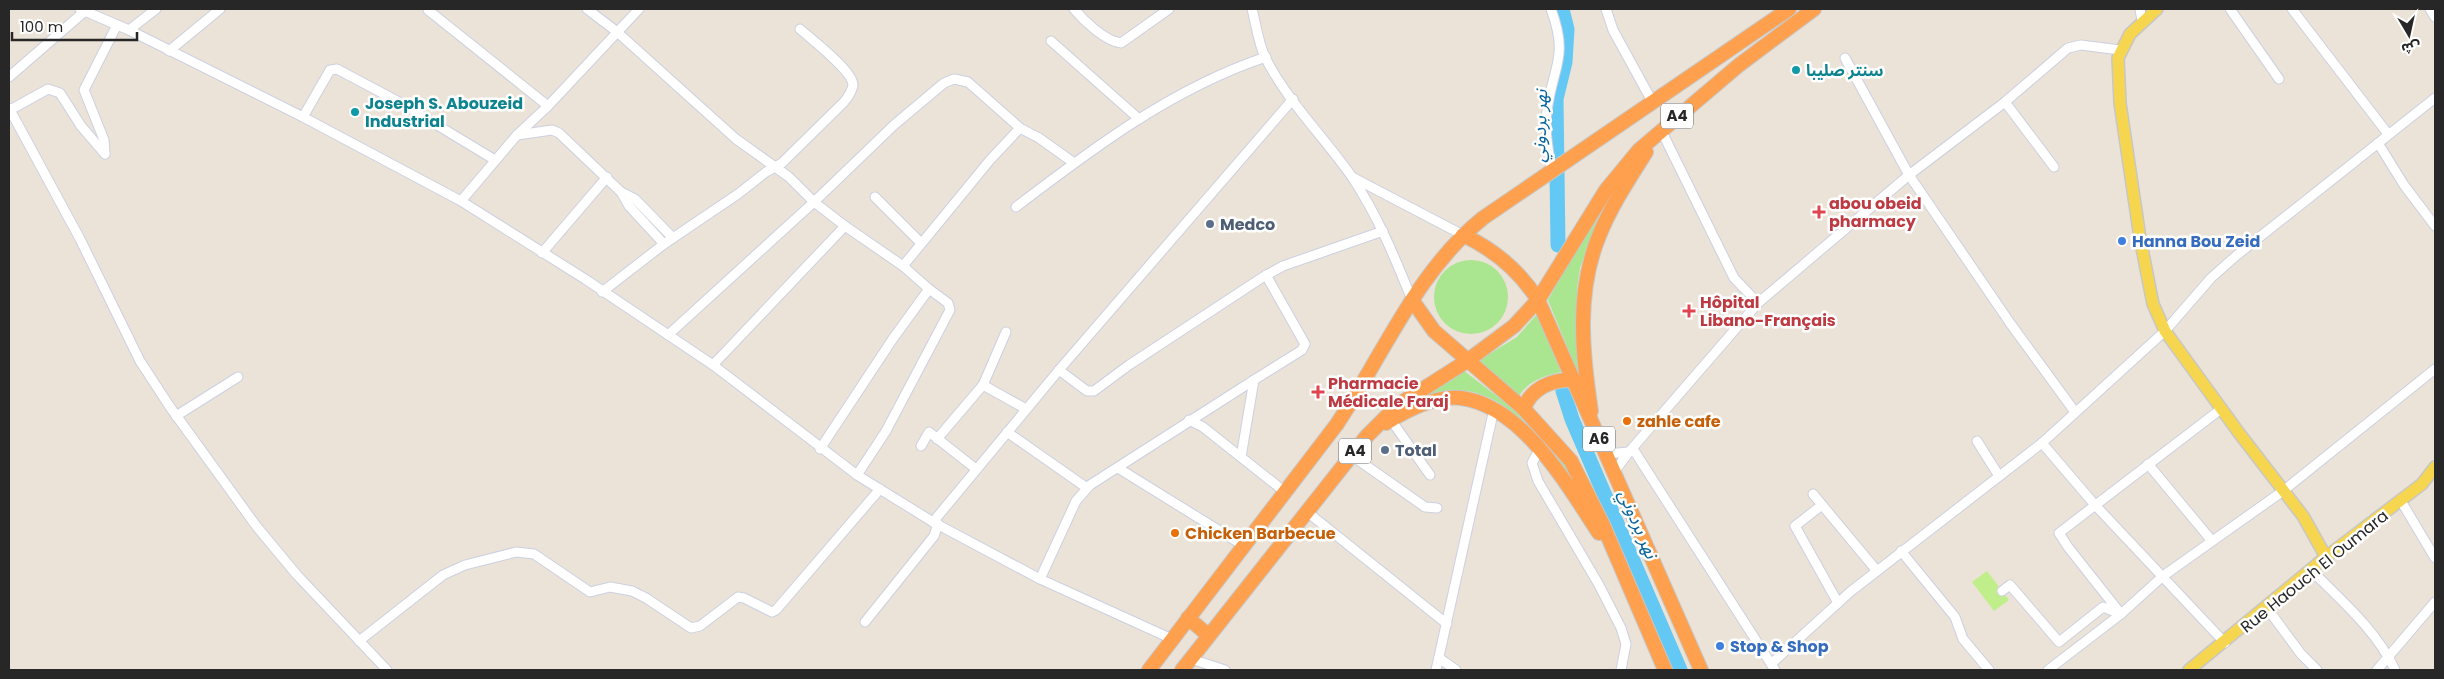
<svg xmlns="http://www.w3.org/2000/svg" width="2444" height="679" viewBox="0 0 2444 679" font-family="Poppins,'Noto Sans Arabic',sans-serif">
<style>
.green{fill:#aae590}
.pitch{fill:#c0ee8a}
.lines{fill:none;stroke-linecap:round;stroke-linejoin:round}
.river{stroke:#63c9f4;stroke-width:15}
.minor-casing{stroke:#ccd0e1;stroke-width:11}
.major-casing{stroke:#c7c7c7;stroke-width:14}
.highway-casing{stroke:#c7c7c7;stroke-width:16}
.minor{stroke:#fff;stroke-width:9}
.major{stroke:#f7d64f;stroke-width:11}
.highway{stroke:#ffa04e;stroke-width:14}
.culture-dot{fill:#0f9aa8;stroke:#fff;stroke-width:2}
.health-dot{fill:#e0444e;stroke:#fff;stroke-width:2}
.service-dot{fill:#5c6f8a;stroke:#fff;stroke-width:2}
.shop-dot{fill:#3f7fe0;stroke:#fff;stroke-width:2}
.food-dot{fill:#e8710a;stroke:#fff;stroke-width:2}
.labels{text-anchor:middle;stroke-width:5;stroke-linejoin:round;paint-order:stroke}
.shield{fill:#fff;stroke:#686868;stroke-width:1}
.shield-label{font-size:15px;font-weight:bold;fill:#272727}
.culture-label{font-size:16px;font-weight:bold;fill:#0d838f;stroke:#fff;text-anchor:start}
.health-label{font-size:16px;font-weight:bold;fill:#be3a42;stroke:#fff;text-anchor:start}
.service-label{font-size:16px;font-weight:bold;fill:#4e5e75;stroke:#fff;text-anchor:start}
.shop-label{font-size:16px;font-weight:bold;fill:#366cbe;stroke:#fff;text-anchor:start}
.food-label{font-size:16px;font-weight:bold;fill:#c56008;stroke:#fff;text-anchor:start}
.street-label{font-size:16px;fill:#272727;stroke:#fff}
.water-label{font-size:18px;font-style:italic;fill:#06639c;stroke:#fff}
</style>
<rect width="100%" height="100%" fill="#ebe3d7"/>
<g class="green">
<polygon points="1610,189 1580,268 1577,289 1580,378 1548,300"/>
<circle cx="1471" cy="297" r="37"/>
<path d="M1538,313l23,59c-15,3 -37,10 -43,27l-40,-38 39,-24z"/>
<path d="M1463,370l61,47 35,38 26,46c-33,-44 -69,-111 -131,-111 -13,0 -26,6 -38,9z"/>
</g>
<polygon class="pitch" points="1987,571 2009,600 1994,611 1972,582"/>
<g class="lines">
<g class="river">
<polyline points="1558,245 1556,99 1565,62 1567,29 1562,9"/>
<polyline points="1563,391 1572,419 1680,670"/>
</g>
<g class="minor-casing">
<g id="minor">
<polyline points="80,9 129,30 303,117 461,201 585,279 713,365 857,475 933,522 1040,579 1172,639"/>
<polyline points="587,9 616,31 736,139 789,177 814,202 845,226 903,266 929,289 892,340 820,449"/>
<path d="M1074,9c10,12 31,32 47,34l48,-34"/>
<path d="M1252,9c4,15 6,33 13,48 22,44 59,80 87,120 26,39 43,81 60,123"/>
<path d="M1551,9c18,49 2,56 -4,102 -3,20 2,42 5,62"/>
<polyline points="1606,9 1613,30 1653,103"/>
<polyline points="2140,9 2142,21"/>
<polyline points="2230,9 2279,79"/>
<polyline points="2292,9 2388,134"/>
<polyline points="2430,9 2435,17"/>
<polyline points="428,10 548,106"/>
<polyline points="129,30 156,9"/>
<polyline points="1051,41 1139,119"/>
<polyline points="169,51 220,9"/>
<polyline points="1845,58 1909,175 2010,323 2075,412"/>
<polyline points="9,77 85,11"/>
<polyline points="2005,102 2054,167"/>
<polyline points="9,108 80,239 140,361 170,407 257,527 297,575 387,670"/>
<polyline points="10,110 48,89 60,93 81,126 105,154"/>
<polyline points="303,117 330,70 337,69 399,102 495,160"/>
<polyline points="1661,130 1734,278 1758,303"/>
<polyline points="517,135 552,130 559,133 621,192 629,206 664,244"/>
<polyline points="2378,143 2404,185 2435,226"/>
<polyline points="105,154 104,140 84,90 117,25"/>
<polyline points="1352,177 1463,235"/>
<polyline points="621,192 635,199 673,238"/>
<polyline points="875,197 921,243"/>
<polyline points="461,201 517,135 548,106 639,9"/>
<path d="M1016,207c77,-59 157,-119 250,-150"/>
<polyline points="542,253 607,177"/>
<polyline points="903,266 990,160 1020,128"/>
<path d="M602,292l62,-48 74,-50 28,-22 16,-9 62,-61c4,-5 8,-10 9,-17 0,-14 -42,-46 -53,-56"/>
<polyline points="668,335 814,202 894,125 944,83 954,79 968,82 1020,128 1039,138 1074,163"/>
<polyline points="713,365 845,226"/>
<polyline points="1059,370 1087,391 1094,391 1129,365 1263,277 1283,266 1383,231"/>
<polyline points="983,385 1026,409"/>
<polyline points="176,416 238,377"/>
<polyline points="1189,420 1203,427 1285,492"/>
<polyline points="1391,420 1430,475"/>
<polyline points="1007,432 1087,488"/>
<polyline points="937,439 983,385 1006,332"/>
<polyline points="1977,441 1999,476"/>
<polyline points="2042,443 2095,505 2225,643"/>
<polyline points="921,446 929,432 976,469"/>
<polyline points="1633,449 1775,670"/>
<polyline points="1539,450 1532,463 1538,481 1599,585 1621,628 1626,644 1621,670"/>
<polyline points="1606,454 1629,452"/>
<polyline points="1351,455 1425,507 1437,508"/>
<polyline points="1241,457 1254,380 1302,350 1305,344 1266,275"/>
<polyline points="2148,464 2212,541"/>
<polyline points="1118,468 1244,546"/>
<polyline points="1614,472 1629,452 1758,303 1909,175 2005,102 2068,48 2081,45 2120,50"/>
<polyline points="857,475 886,431 950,310 948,303 929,289"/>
<polyline points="1813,494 1877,571"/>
<polyline points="2401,501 2435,558"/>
<polyline points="1822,505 1795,526 1838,603"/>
<polyline points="1306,511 1447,624"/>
<polyline points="933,522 1059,370 1293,99"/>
<polyline points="1901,551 1955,617 1963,639 1989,670"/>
<path d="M2311,570c30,30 66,61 84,100"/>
<polyline points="1040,579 1076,501 1090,485 1254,380"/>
<polyline points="2002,591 2010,585 2059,642 2103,607 2121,614"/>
<polyline points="2267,608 2301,654 2317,670"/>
<polyline points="2121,614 2068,547 2059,533 2221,409"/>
<polyline points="865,622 934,536 938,524"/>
<polyline points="359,641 443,575 465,565 516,552 534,554 590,592 610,587 632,591 646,598 691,628 700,626 738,597 744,598 772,612 776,610 880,489"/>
<polyline points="1439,658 1456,670"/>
<polyline points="1191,659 1225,670"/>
<polyline points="1771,664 1850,592 2042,443 2165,331 2211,278 2237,255 2435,98"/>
<polyline points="1436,670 1494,409"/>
<polyline points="2048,670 2121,614 2163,576 2283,491 2435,369"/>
<polyline points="2377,670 2435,602"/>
</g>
</g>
<g class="major-casing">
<g id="major">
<polyline points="2157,9 2130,34 2118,58 2120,103 2140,238 2153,304 2165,331 2239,433 2303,516 2326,557"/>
<polyline points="2189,670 2326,557 2422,484 2435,467"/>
</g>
</g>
<g class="highway-casing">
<g id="highway">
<path d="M1463,235c32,15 56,35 75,65l163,370"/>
<polyline points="1412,300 1434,331 1524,409 1571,461 1603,525 1665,670"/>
<path d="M1524,409c6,-20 28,-30 48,-29"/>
<path d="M1591,411c-9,-59 -15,-119 8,-175 12,-30 30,-57 47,-84"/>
<path d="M1386,423c21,-13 50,-28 75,-25 62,8 106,87 138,135"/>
<polyline points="1188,618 1208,635"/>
<path d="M1149,670l188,-246c47,-70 79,-152 146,-206l306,-209"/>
<polyline points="1182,670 1366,437 1398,405 1467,361 1514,326 1538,300 1606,190 1639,150 1739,65 1814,9"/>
</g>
</g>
<use href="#minor" class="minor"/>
<use href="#major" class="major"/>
<use href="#highway" class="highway"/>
</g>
<g class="culture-dot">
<circle cx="1796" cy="70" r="5"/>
<circle cx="355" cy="112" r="5"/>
</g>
<g class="health-dot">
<path d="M1816.5 204.5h5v5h5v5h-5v5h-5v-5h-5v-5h5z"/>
<path d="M1686.5 303.5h5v5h5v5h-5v5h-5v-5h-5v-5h5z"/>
<path d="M1315.5 384.5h5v5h5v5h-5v5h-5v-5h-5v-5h5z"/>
</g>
<g class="service-dot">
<circle cx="1210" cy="224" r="5"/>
<circle cx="1385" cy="450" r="5"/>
</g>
<g class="shop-dot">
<circle cx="2122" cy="241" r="5"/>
<circle cx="1720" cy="646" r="5"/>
</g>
<g class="food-dot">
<circle cx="1627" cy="421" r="5"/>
<circle cx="1175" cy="533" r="5"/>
</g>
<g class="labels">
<g class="shield">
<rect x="1661" y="103.5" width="32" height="25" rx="4"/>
<rect x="1583" y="426.5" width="32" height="25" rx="4"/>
<rect x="1339" y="438.5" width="32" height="25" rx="4"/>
</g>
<g class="shield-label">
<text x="1677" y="121">A4</text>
<text x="1599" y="444">A6</text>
<text x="1355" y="456">A4</text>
</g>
<g class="culture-label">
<text x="1806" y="76">سنتر صليبا</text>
<text x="365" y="109">Joseph S. Abouzeid<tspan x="365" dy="18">Industrial</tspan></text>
</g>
<g class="health-label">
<text x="1829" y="209">abou obeid<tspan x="1829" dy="18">pharmacy</tspan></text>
<text x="1700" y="308">Hôpital<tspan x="1700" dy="18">Libano-Français</tspan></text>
<text x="1328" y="389">Pharmacie<tspan x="1328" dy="18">Médicale Faraj</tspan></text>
</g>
<g class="service-label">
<text x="1220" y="230">Medco</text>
<text x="1395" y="456">Total</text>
</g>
<g class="shop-label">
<text x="2132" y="247">Hanna Bou Zeid</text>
<text x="1730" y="652">Stop &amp; Shop</text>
</g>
<g class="food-label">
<text x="1637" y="427">zahle cafe</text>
<text x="1185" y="539">Chicken Barbecue</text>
</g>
<g class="street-label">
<text transform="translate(2314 571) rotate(-39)" y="6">Rue Haouch El Oumara</text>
</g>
<g class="water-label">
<text transform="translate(1540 126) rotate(-88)" y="6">نهر بردوني</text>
<text transform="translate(1638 524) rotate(67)" y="6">نهر بردوني</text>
</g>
</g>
<rect width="2444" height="679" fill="none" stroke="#272727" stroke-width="20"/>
<g transform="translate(2409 35) rotate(171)" stroke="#ffffff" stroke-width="4" paint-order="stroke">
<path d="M0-4L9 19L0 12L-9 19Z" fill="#272727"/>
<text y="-8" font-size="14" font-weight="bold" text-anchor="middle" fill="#272727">ش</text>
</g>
<path d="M12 32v8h125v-8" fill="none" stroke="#272727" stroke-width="2.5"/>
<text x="20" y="32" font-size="15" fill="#272727" stroke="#ffffff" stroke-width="4" paint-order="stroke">100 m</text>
</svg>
